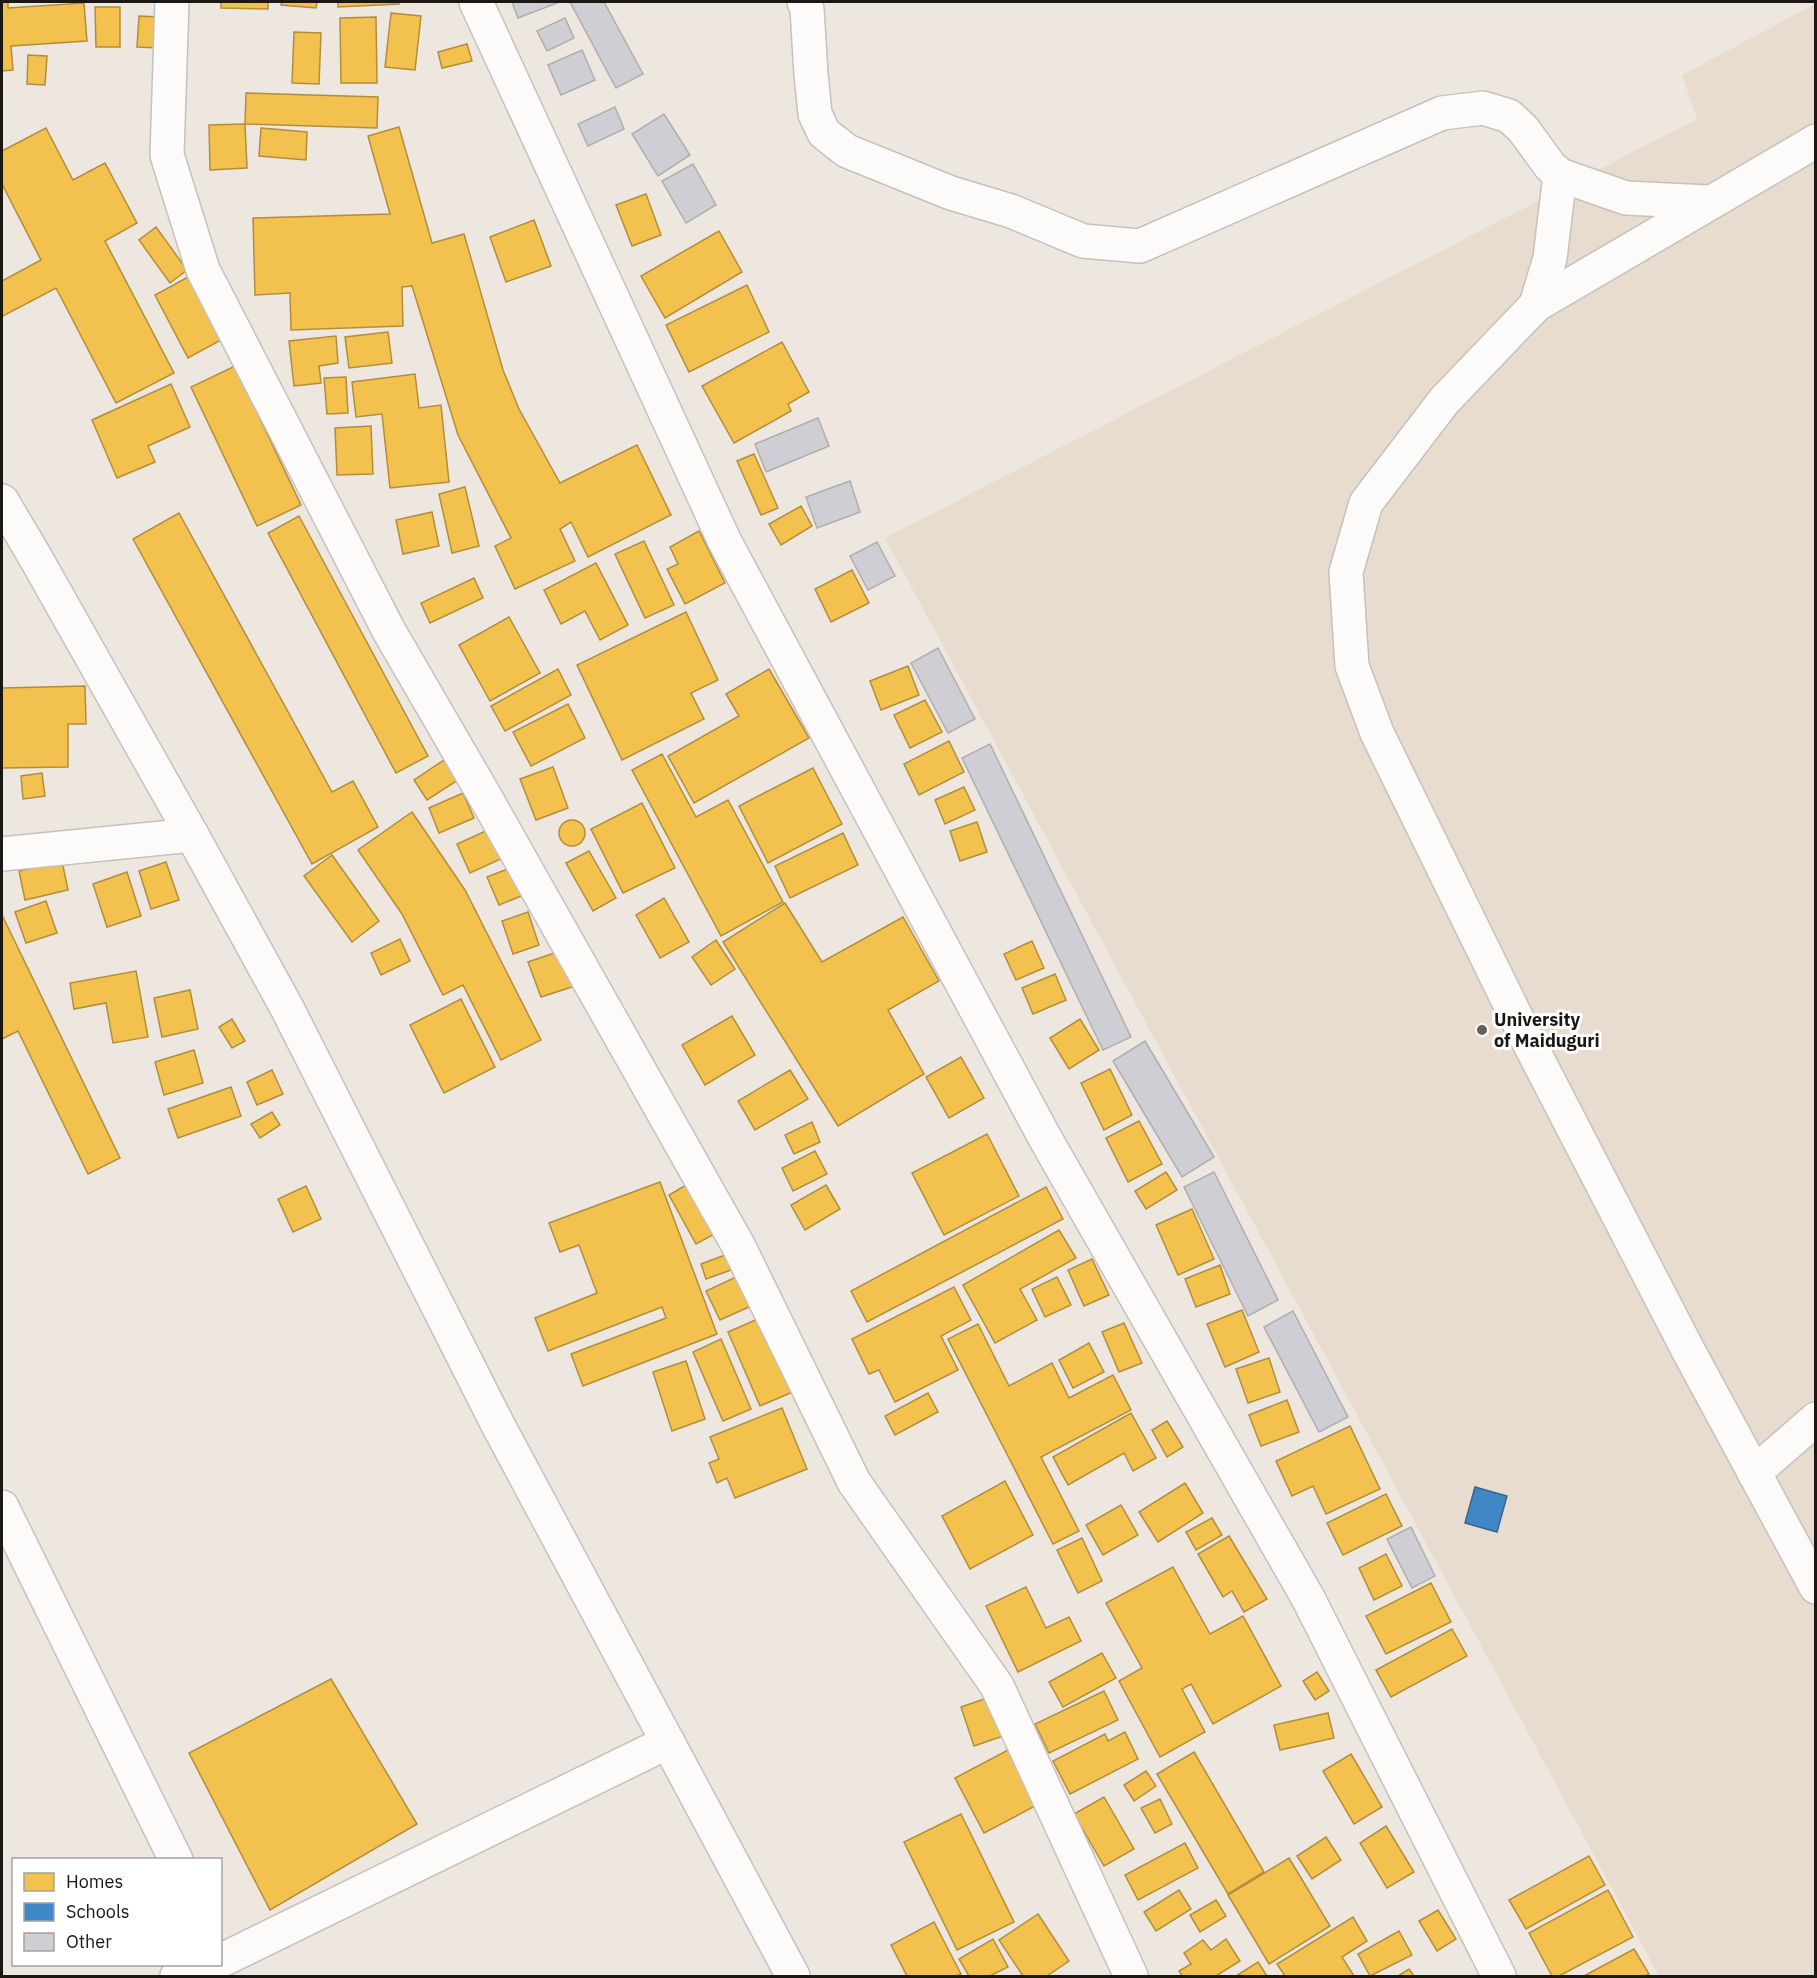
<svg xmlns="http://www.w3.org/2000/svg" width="1817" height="1978" viewBox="0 0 1817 1978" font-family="'IBM Plex Sans',sans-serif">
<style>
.built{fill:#e7dcce}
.homes{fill:#f2c14e;stroke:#b28e3c;stroke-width:1.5}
.schools{fill:#3f88c5;stroke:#346690;stroke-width:1.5}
.building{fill:#cfced5;stroke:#b0aead;stroke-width:1.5}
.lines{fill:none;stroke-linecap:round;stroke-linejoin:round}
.minor-casing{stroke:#c6c1bc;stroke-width:36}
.minor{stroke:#fcfbfa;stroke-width:33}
.poi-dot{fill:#64605b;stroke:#fff;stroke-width:2}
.labels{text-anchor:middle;stroke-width:6;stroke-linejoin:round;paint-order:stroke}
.poi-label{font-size:18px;font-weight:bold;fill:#1b1713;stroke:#fff;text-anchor:start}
</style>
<rect width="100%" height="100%" fill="#ede7e0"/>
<polygon class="built" points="1815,4 1815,1976 1659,1976 885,538 1697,119 1682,75"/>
<g class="homes">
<polygon points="2,2 8,2 8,8 84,3 87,41 11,46 13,70 2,71"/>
<polygon points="221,2 268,2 268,9 221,8"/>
<polygon points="282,2 317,2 316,8 281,5"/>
<polygon points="338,2 399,2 399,4 338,7"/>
<polygon points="95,7 120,7 120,47 96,47"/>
<polygon points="391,13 421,16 415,70 385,67"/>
<polygon points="139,16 160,17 159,48 137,47"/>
<polygon points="376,17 377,83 341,83 340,18"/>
<polygon points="294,32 321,33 319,84 292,83"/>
<polygon points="467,44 472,61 442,68 438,52"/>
<polygon points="28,55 47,56 45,85 27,84"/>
<polygon points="246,93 378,97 377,128 245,124"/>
<polygon points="245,124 247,168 210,170 209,125"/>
<polygon points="399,127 432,243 464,234 503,370 519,409 560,483 637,445 671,515 588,557 571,522 560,529 575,561 515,589 495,546 511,538 458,435 412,286 402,287 403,326 291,330 290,293 255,295 253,218 390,214 368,136"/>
<polygon points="46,128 73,180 105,163 137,223 105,241 174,373 116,403 56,288 3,316 2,312 2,281 41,260 2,184 2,151"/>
<polygon points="261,128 307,132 306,160 259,156"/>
<polygon points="646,194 661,235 632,246 616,205"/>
<polygon points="534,220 551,266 506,282 490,237"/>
<polygon points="156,227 187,270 170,283 139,240"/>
<polygon points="719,231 742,272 665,318 641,276"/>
<polygon points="188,277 221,340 188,358 155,295"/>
<polygon points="747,285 769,332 689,372 666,325"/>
<polygon points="388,332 392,363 349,368 345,337"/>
<polygon points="336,336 338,363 319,366 321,383 294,386 289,341"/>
<polygon points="782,342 809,392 788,404 791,411 734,443 702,386"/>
<polygon points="235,366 301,505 257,526 191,387"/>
<polygon points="415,374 419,408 441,405 449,482 390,488 382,414 356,417 352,382"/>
<polygon points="346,377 348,413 327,414 324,378"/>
<polygon points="171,384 190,427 148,446 155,462 117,478 92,420"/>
<polygon points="371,426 373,474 337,475 335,428"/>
<polygon points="754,454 778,508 761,515 737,461"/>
<polygon points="465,487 479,546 452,553 439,494"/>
<polygon points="801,506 812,526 781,545 769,524"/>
<polygon points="432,512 439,546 403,554 396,520"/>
<polygon points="179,513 332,792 353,781 378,827 312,864 133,539"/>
<polygon points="299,516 428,756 396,773 268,533"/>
<polygon points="699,531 725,583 685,604 667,569 678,564 670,547"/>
<polygon points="644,541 674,605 645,618 615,554"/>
<polygon points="596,563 628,625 600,640 585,611 561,624 544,590"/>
<polygon points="852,570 869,603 831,622 815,589"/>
<polygon points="474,578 483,598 430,623 421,603"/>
<polygon points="686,612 718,680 691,693 704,719 622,760 577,665"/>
<polygon points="509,617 540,673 490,701 459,645"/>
<polygon points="908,666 919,695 881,710 870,681"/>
<polygon points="558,669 571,695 505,731 491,706"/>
<polygon points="769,669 809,738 694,803 668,756 739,716 726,694"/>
<polygon points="85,686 86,724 68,724 68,767 2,768 2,688"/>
<polygon points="925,700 942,732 910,748 894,715"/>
<polygon points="568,704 585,738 531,766 513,732"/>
<polygon points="949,741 964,772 919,795 904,764"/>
<polygon points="662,754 696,817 728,800 783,902 721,936 632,770"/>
<polygon points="444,760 458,780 427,800 414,780"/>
<polygon points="553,767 568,808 536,820 520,779"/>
<polygon points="813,768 842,824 768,863 739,806"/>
<polygon points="42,773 45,796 23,799 21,776"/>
<polygon points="964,787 975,810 945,824 935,800"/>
<polygon points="463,793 474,818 439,833 429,808"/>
<polygon points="642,803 675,868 623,893 591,829"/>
<polygon points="412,812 465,890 541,1040 501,1060 463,985 443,995 402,914 358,850"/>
<circle cx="572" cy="833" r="13"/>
<polygon points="977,822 987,852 960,861 950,831"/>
<polygon points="490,829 503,858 470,873 457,844"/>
<polygon points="843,833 858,865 790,898 775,866"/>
<polygon points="589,851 616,898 593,911 566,863"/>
<polygon points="332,855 379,921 352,942 304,876"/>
<polygon points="62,861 68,890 25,900 19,871"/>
<polygon points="166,862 179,900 151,909 139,871"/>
<polygon points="520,864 531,892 499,905 487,877"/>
<polygon points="127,872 141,916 107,927 93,884"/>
<polygon points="664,898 689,942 660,958 636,915"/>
<polygon points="46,901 57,933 26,943 15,912"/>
<polygon points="785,903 822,962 903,917 939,981 888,1010 924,1074 838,1126 723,942"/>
<polygon points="528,912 539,945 513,954 502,921"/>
<polygon points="2,915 120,1158 88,1174 18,1031 2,1039"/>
<polygon points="400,939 410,961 381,975 371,953"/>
<polygon points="716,940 735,969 711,985 692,957"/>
<polygon points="1032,941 1044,968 1016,980 1004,954"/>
<polygon points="569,948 581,984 541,997 528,962"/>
<polygon points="136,971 148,1037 113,1043 106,1003 74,1009 70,983"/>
<polygon points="1055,974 1066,1000 1033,1014 1022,988"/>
<polygon points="190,990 198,1029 162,1037 154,998"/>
<polygon points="461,999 495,1067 444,1093 410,1025"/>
<polygon points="732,1016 755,1055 705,1085 682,1045"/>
<polygon points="232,1019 245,1041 232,1048 219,1027"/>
<polygon points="1080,1019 1099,1050 1069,1069 1050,1038"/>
<polygon points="194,1050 203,1083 164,1095 155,1062"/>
<polygon points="961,1057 984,1098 949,1118 926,1077"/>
<polygon points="1110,1069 1132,1115 1104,1130 1081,1083"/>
<polygon points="272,1070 283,1094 257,1105 247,1082"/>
<polygon points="790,1070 808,1099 755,1130 738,1101"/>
<polygon points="231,1087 241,1116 178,1138 168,1109"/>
<polygon points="272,1112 280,1125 260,1138 251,1124"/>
<polygon points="1139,1121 1162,1164 1128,1182 1106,1138"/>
<polygon points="812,1122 820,1142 794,1154 785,1135"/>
<polygon points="987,1134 1019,1196 944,1235 912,1173"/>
<polygon points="815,1151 827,1174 793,1191 782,1168"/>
<polygon points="1166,1172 1177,1190 1146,1209 1135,1191"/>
<polygon points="693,1181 720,1231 696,1244 669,1195"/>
<polygon points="660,1182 717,1334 583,1386 571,1354 666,1318 662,1307 548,1351 535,1318 597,1293 579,1245 560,1252 549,1223"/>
<polygon points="826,1185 840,1209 805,1230 791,1205"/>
<polygon points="306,1186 321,1219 293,1232 278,1199"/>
<polygon points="1046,1187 1063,1219 867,1322 851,1291"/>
<polygon points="1192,1209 1214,1259 1178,1275 1156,1225"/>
<polygon points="1059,1230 1076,1258 1020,1289 1037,1320 995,1343 963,1285"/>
<polygon points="725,1255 731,1270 706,1279 701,1264"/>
<polygon points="1092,1259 1109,1295 1084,1306 1068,1270"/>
<polygon points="1220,1265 1230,1294 1196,1307 1185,1279"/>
<polygon points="738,1276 751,1306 720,1320 706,1291"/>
<polygon points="1057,1277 1071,1305 1045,1317 1032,1289"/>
<polygon points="954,1287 971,1320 941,1336 958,1370 895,1402 879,1370 869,1374 852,1339"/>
<polygon points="1242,1310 1259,1352 1225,1367 1207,1324"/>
<polygon points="767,1315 795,1391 760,1406 728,1332"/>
<polygon points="1124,1323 1142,1363 1119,1372 1102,1332"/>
<polygon points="978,1324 1009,1386 1052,1363 1069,1398 1113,1375 1131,1410 1041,1457 1079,1531 1053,1544 948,1339"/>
<polygon points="721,1339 751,1409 723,1421 693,1352"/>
<polygon points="1089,1343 1104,1372 1073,1388 1059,1360"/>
<polygon points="1269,1358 1280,1392 1248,1403 1236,1369"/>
<polygon points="686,1361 705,1419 672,1431 653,1372"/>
<polygon points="928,1393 938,1412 895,1435 885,1416"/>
<polygon points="1287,1400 1299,1432 1261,1446 1249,1415"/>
<polygon points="782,1408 807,1469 735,1498 727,1478 717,1483 709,1463 719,1459 710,1437"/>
<polygon points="1131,1413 1156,1458 1133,1471 1124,1453 1068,1485 1053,1457"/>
<polygon points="1167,1421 1183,1447 1167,1457 1152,1430"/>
<polygon points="1350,1426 1380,1489 1326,1514 1313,1486 1292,1496 1276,1461"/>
<polygon points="1005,1481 1033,1535 970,1569 942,1516"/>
<polygon points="1185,1483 1203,1513 1158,1542 1139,1512"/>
<polygon points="1386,1494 1402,1526 1343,1555 1327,1523"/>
<polygon points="1121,1505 1138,1535 1103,1555 1086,1525"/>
<polygon points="1212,1518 1222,1535 1196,1550 1186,1532"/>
<polygon points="1229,1536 1267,1599 1244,1612 1232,1591 1223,1597 1198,1554"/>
<polygon points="1082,1538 1102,1581 1078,1593 1057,1550"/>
<polygon points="1386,1554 1402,1586 1374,1600 1359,1568"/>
<polygon points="1173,1567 1210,1634 1243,1616 1281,1686 1213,1724 1191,1684 1182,1689 1205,1732 1160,1757 1119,1681 1142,1668 1106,1603"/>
<polygon points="1431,1583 1451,1622 1386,1654 1366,1616"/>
<polygon points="1026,1587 1046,1628 1069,1617 1081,1641 1018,1672 986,1606"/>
<polygon points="1452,1629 1467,1656 1391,1697 1376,1670"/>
<polygon points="1102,1653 1116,1678 1063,1707 1049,1682"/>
<polygon points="1317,1672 1329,1691 1315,1700 1303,1681"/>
<polygon points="331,1679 417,1824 270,1910 189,1753"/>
<polygon points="1104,1691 1118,1720 1049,1753 1035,1724"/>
<polygon points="990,1697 1003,1736 974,1746 961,1707"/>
<polygon points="1328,1713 1334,1738 1280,1750 1274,1725"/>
<polygon points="1125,1732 1138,1759 1070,1794 1053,1761 1105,1734 1108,1741"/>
<polygon points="1008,1750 1037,1805 984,1833 955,1778"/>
<polygon points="1194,1752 1264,1872 1228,1894 1157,1774"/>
<polygon points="1351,1754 1382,1807 1354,1824 1323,1771"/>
<polygon points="1146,1771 1156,1786 1134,1801 1124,1785"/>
<polygon points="1104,1797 1134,1849 1104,1866 1074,1814"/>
<polygon points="1160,1799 1172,1824 1155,1833 1141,1808"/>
<polygon points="961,1814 1014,1922 957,1950 904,1842"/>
<polygon points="1386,1826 1414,1872 1387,1888 1360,1843"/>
<polygon points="1326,1837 1341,1860 1312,1879 1297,1856"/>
<polygon points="1185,1843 1198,1868 1138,1900 1125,1875"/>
<polygon points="1589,1856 1605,1885 1526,1929 1509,1900"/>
<polygon points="1289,1858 1330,1926 1269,1964 1228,1895"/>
<polygon points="1179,1890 1191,1909 1156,1931 1144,1912"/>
<polygon points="1608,1890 1633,1937 1559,1976 1552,1976 1529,1933"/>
<polygon points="1216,1900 1226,1916 1200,1932 1190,1915"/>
<polygon points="1438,1910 1456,1939 1437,1951 1419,1921"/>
<polygon points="1038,1914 1069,1961 1047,1976 1023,1976 999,1940"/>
<polygon points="1353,1917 1367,1941 1342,1957 1354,1976 1285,1976 1277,1964"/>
<polygon points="934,1922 961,1974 956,1976 907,1976 891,1945"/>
<polygon points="1399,1931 1412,1955 1370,1976 1358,1954"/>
<polygon points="993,1939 1008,1967 990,1976 969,1976 959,1959"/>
<polygon points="1226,1939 1240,1961 1216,1976 1182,1976 1179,1971 1191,1964 1184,1953 1203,1940 1211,1950"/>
<polygon points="1634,1949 1649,1974 1645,1976 1584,1976"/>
<polygon points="1258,1962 1267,1976 1236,1976"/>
<polygon points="1409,1969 1414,1976 1398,1976"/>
</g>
<polygon class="schools" points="1475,1487 1507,1496 1497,1532 1465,1523"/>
<g class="building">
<polygon points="512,2 556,2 557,3 518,18"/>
<polygon points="570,2 604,2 643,74 616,88"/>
<polygon points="565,18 574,38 547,51 537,31"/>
<polygon points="582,50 595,80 561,95 548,65"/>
<polygon points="615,107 624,129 588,146 578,124"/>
<polygon points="664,114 690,155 658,176 632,134"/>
<polygon points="693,164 716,205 686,223 662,181"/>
<polygon points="818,418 829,446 766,472 755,444"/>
<polygon points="850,481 860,512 817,528 806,497"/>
<polygon points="877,542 895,576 868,590 850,556"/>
<polygon points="938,648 975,719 948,733 911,663"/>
<polygon points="990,744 1131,1037 1103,1050 962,758"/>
<polygon points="1145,1041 1214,1157 1182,1177 1113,1061"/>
<polygon points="1214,1172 1278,1300 1248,1316 1184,1187"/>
<polygon points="1293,1311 1348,1417 1319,1432 1264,1327"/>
<polygon points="1411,1527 1435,1576 1412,1588 1387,1539"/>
</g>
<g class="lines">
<g class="minor-casing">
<g id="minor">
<polyline points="172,2 167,155 203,270 389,631 483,793 738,1245 854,1482 997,1686 1131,1976"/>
<polyline points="476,2 725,542 1045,1138 1308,1598 1499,1976"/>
<polyline points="804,2 807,9 811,74 815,114 824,133 847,151 951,193 1011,211 1083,241 1140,246 1442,113 1483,108 1509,116 1523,129 1550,166 1560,175 1626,198 1708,202"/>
<polyline points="1816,141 1536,305 1444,401 1366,503 1346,572 1352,666 1377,733 1525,1035 1688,1350 1816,1587"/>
<polyline points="1536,305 1550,258 1560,175"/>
<polyline points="2,501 34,555 192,835 287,1008 498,1425 793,1976"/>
<polyline points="2,854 192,835"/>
<polyline points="1754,1473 1816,1419"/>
<polyline points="2,1507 176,1860"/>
<polyline points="220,1961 668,1742"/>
<polyline points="177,1976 211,1964"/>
</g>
</g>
<use href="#minor" class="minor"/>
</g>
<circle class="poi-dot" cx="1482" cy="1030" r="6"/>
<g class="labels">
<g class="poi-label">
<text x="1494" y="1026">University<tspan x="1494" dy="21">of Maiduguri</tspan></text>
</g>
</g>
<rect width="1817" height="1978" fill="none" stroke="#1b1713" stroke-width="6"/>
<rect x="12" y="1858" width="210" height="108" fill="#ffffff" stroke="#a4a2a1" stroke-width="1.5"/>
<rect x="24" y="1873" width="30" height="18" fill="#f2c14e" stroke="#a4a2a1" stroke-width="1.5"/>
<text x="66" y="1888" font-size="18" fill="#1b1713">Homes</text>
<rect x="24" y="1903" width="30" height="18" fill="#3f88c5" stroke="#a4a2a1" stroke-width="1.5"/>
<text x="66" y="1918" font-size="18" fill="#1b1713">Schools</text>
<rect x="24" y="1933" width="30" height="18" fill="#cfced5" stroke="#a4a2a1" stroke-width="1.5"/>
<text x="66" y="1948" font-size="18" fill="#1b1713">Other</text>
</svg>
